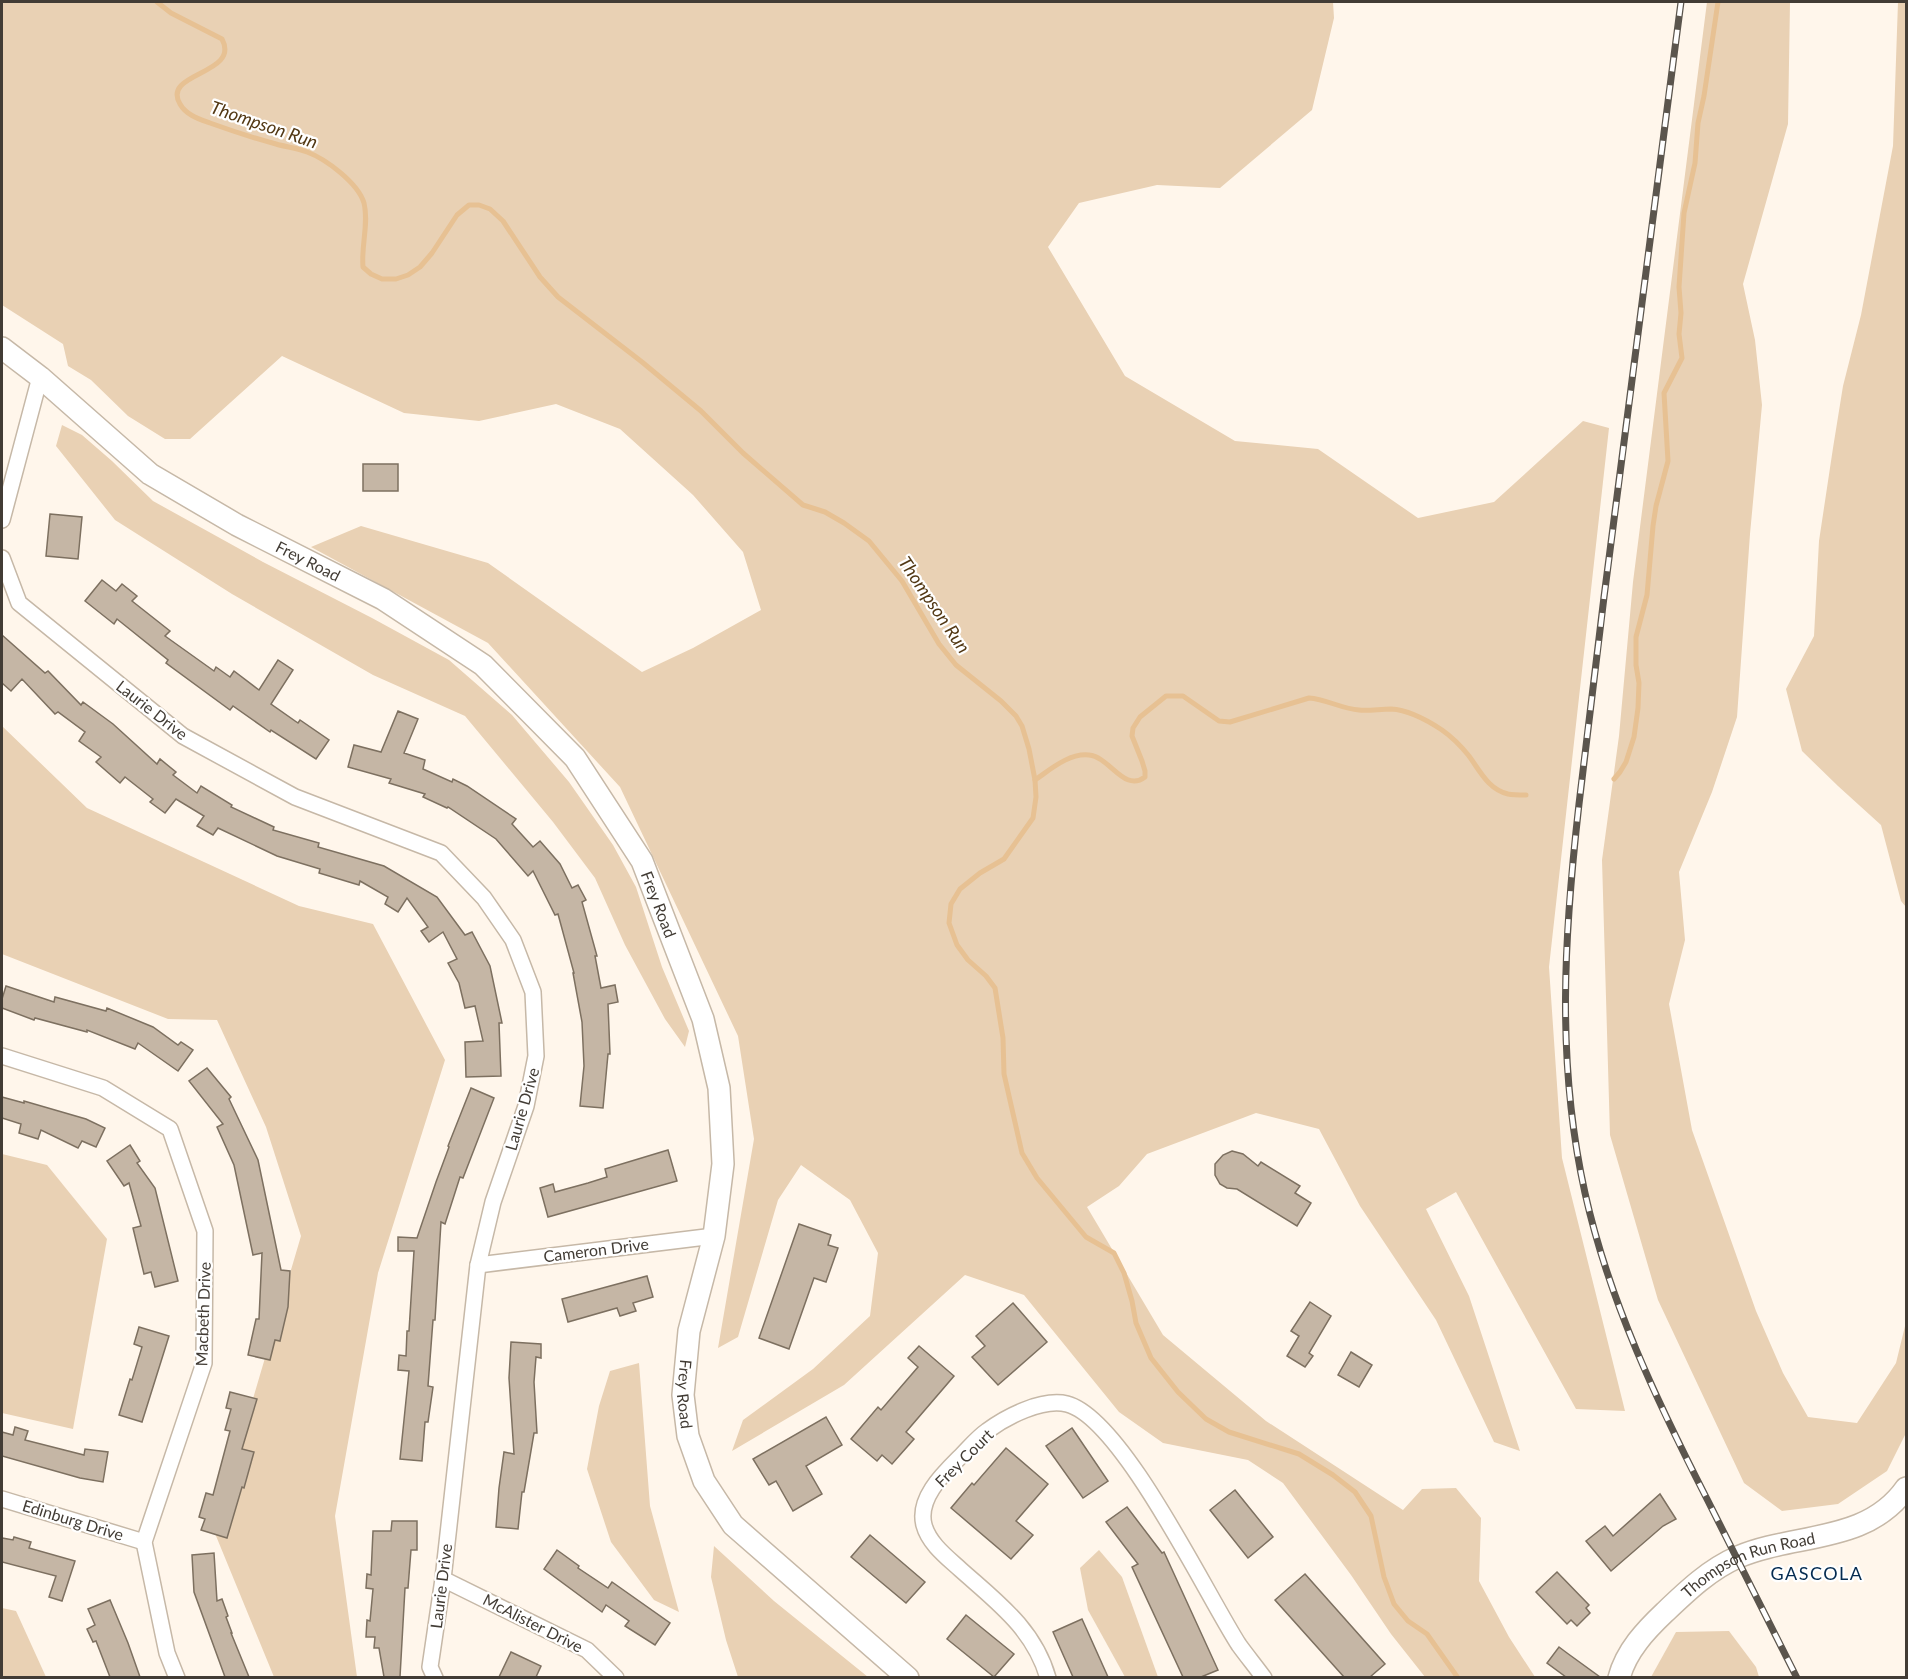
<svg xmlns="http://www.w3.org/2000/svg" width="1908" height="1679" viewBox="0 0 1908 1679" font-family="Lato,sans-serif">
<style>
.green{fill:#e9d1b4}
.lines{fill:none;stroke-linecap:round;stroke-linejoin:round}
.stream{stroke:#e7c193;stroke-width:5}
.building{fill:#c5b6a5;stroke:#7d7060;stroke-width:1.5}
.street-casing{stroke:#c6b8a7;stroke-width:18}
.secondary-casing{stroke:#c6b8a7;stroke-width:24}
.street{stroke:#fff;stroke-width:15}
.secondary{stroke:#fff;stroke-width:21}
.rail-casing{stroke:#5b554d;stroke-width:7}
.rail{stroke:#fff;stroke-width:4.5;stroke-dasharray:14;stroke-linecap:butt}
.labels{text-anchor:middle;stroke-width:4.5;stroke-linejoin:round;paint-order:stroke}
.street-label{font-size:16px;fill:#423c35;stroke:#fff}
.water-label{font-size:18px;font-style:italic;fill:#523814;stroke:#fff}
.neighbourhood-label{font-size:18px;letter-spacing:1.5px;fill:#042b50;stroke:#fff}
</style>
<rect width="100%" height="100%" fill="#fff6eb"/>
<g class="green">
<polygon points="2,2 1333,2 1334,18 1312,110 1220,188 1157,185 1079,203 1048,247 1125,376 1235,441 1318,449 1418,518 1494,502 1583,421 1609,428 1549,967 1562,1158 1625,1411 1576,1409 1456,1192 1426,1209 1469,1296 1520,1451 1494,1442 1436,1320 1360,1206 1319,1129 1256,1113 1147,1154 1119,1186 1087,1207 1163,1335 1266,1421 1403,1510 1422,1489 1456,1488 1481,1518 1479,1581 1509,1637 1535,1677 1425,1677 1391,1634 1351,1575 1283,1483 1248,1460 1163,1443 1119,1412 1024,1295 965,1275 844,1385 732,1451 743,1420 813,1369 870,1316 878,1253 850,1200 801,1165 778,1200 738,1337 718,1348 754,1139 738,1036 620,787 488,643 311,547 361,526 488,563 642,672 693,648 761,610 743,552 693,495 620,429 556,404 479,421 404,413 282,356 190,439 165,439 128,416 91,380 68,366 63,344 2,305"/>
<polygon points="1707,2 1790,2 1788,124 1743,284 1755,340 1762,405 1750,534 1737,717 1712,792 1679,872 1685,940 1669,1004 1692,1130 1756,1311 1783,1373 1808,1417 1857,1423 1896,1363 1906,1322 1906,1433 1887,1471 1838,1504 1782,1511 1744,1483 1658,1300 1610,1135 1602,860 1619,736 1633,582"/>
<polygon points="1898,2 1906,2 1906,907 1901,901 1881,825 1838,786 1802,751 1786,689 1814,636 1819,541 1833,448 1843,386 1861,315 1893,146"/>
<polygon points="62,425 82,435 112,461 153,501 263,562 372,618 449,660 512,715 569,782 613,845 636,887 662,967 689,1031 685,1047 665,1019 625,945 595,878 553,822 465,716 373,675 232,594 115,520 56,446"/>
<polygon points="2,726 87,808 299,906 373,924 445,1060 378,1273 335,1516 357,1677 274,1677 214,1531 301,1236 266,1127 217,1020 168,1019 2,954"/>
<polygon points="2,1154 47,1165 107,1239 73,1429 2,1413"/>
<polygon points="639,1363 650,1506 679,1612 654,1600 611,1542 587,1469 599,1406 610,1371"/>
<polygon points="714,1546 774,1601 868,1677 738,1677 726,1640 711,1577"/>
<polygon points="1099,1550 1122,1577 1158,1677 1125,1677 1088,1610 1080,1568"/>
<polygon points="2,1608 16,1611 46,1677 2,1677"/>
<polygon points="1729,1631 1756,1667 1759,1677 1651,1677 1676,1632"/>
</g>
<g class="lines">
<g class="stream">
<path d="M157,2l14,11 51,26c19,36 -61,33 -42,65 6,11 19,15 30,19 22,8 44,15 66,21 10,3 21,4 31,8 19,7 51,31 57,51 5,21 -3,42 -1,64l8,7 11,5h14l12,-4 12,-8 12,-14 25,-38 12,-10h10l11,4 13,12 37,56 18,20 84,65 59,49 42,42 60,52 22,7 19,11 25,18 33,40 37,63 17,21 45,36 15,15 6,10 7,23 6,31 1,17 -3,21 -29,41 -24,14 -20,16 -9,15 -2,19 8,22 11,15 18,16 9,12 8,50 1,36 18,79 15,25 49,59 28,16 10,20 8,28 4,22 15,35 27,34 28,27 23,13 70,22 34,21 22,17 16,24 13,61 10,27 14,17 19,13 31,44"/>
<polyline points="1614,779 1620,772 1626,762 1634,737 1638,708 1639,683 1636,665 1636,637 1647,595 1653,526 1656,506 1668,461 1664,393 1682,358 1679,334 1681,313 1679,287 1684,213 1695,163 1698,123 1704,96 1718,2"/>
<path d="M1035,780c16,-11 34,-27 54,-25 21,2 35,38 56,22v-6l-3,-10 -10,-25 1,-8 7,-11 26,-21h17l36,25 11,1 79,-24c17,1 33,11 50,12 10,1 21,-1 32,-1 18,1 36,11 51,21 10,7 19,16 27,26 11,15 19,33 39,38 5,1 12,1 18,1"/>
</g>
</g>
<g class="building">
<rect x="363" y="464" width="35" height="27"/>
<polygon points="50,514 82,517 78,559 46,556"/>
<polygon points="102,580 116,591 122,584 137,596 132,601 170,631 165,636 214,671 216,667 230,677 234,671 259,690 278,660 293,670 271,704 298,723 300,720 329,740 316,759 271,730 270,732 233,706 230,710 166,663 168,660 117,619 114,624 85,601"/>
<polygon points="2,635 45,673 48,671 81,705 83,702 113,724 157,764 160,759 176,772 173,775 197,793 201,786 232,805 231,807 274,827 273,830 319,843 318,847 384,866 437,897 465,935 472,932 490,966 502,1023 499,1023 501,1076 466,1077 465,1042 483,1041 475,1006 465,1008 459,983 448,963 457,959 443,932 429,942 421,931 428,927 407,898 398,912 385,904 388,897 360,881 359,885 319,873 320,869 277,856 218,828 213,835 197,826 204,816 176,799 165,813 150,802 153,799 125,777 120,783 96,762 101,757 79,741 85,732 58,712 55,714 22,679 11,691 2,683"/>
<polygon points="398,711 418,719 404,753 425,760 423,769 452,782 453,779 467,786 516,819 512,824 533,847 540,841 560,864 572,888 578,885 586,900 582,902 597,956 595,956 601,988 615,985 618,1002 608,1004 610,1054 608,1054 603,1108 580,1106 584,1066 582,1022 573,973 574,973 558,914 555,915 533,871 528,876 496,839 448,807 447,808 423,797 425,794 389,783 391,779 348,767 354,745 381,752"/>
<polygon points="6,986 54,1002 55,997 106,1011 107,1008 153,1027 178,1045 181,1042 193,1050 178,1071 138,1043 135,1049 87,1030 87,1032 35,1018 34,1020 2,1008 2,999"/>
<polygon points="207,1068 231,1097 229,1099 258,1160 281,1270 290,1271 288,1307 280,1341 275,1340 270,1360 248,1355 256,1319 259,1319 262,1253 253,1255 234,1165 217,1127 223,1124 189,1081"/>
<polygon points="471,1088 494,1098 463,1178 460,1177 445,1224 441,1222 435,1320 433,1320 428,1386 433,1387 428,1422 425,1422 422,1461 400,1459 409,1371 398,1370 399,1355 406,1356 407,1331 409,1331 414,1251 398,1251 398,1237 417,1238 436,1182 449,1147 448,1146"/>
<polygon points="2,1097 24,1103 24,1101 86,1119 105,1128 96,1147 82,1141 78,1148 41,1130 38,1139 19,1133 21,1124 2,1118"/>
<polygon points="130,1145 140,1161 137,1163 155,1188 178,1281 155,1287 151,1272 144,1274 133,1228 141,1226 129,1183 124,1186 107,1161"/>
<polygon points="668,1150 677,1181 548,1217 540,1188 553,1184 555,1192 588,1183 607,1177 605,1169"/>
<polygon points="1232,1151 1243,1154 1258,1166 1261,1162 1300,1186 1295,1193 1311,1203 1297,1226 1237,1189 1227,1188 1220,1184 1215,1175 1215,1164 1223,1155"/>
<polygon points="799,1224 831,1235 828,1245 838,1248 826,1282 814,1278 789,1349 759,1338"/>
<polygon points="647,1276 653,1297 633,1303 636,1311 620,1316 617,1308 568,1322 562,1299"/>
<polygon points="1310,1302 1331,1316 1309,1353 1313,1356 1305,1367 1287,1356 1299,1336 1291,1331"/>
<polygon points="1013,1303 1047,1342 998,1385 972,1357 985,1346 976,1336"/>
<polygon points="139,1327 169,1336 142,1422 119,1415 130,1379 132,1380 142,1347 134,1344"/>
<polygon points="511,1342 541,1344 541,1358 536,1357 534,1382 537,1433 534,1433 524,1492 522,1492 518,1529 496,1527 499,1488 504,1452 514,1454 509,1378"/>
<polygon points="919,1346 954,1376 906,1432 914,1439 892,1464 882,1455 877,1461 851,1439 878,1407 881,1410 918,1367 908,1358"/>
<polygon points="1351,1352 1372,1365 1359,1387 1338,1375"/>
<polygon points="230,1392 257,1399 242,1449 254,1452 244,1488 242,1487 227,1538 201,1530 205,1519 199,1517 206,1493 213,1495 230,1431 225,1430 231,1409 226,1408"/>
<polygon points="826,1417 842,1445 806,1466 822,1494 793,1511 776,1481 769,1485 753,1459"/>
<polygon points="15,1427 28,1431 25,1440 84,1455 85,1449 108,1452 103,1482 80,1478 2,1456 2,1432 13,1435"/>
<polygon points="1072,1428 1108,1481 1083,1498 1046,1446"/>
<polygon points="1006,1448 1048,1484 1016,1521 1033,1535 1011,1559 951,1508 972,1483 974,1485"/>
<polygon points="1235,1490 1273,1537 1248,1558 1210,1510"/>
<polygon points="1660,1494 1676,1519 1663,1526 1611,1571 1586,1541 1605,1526 1613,1536"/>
<polygon points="1127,1507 1162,1553 1164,1552 1218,1670 1201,1677 1183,1677 1132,1567 1138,1564 1106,1522"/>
<polygon points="392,1521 417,1521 417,1550 411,1550 408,1588 405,1588 400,1677 384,1677 379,1648 374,1648 375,1637 366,1637 367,1620 370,1621 373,1589 366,1588 367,1574 371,1575 373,1531 391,1531"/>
<polygon points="870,1535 925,1582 906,1603 851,1557"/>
<polygon points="14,1537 31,1542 29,1548 75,1561 62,1601 49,1597 56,1576 2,1562 2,1538 13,1540"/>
<polygon points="557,1550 579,1566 578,1568 608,1588 612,1582 670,1623 655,1645 625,1626 629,1621 606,1605 602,1612 544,1569"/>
<polygon points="214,1553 217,1601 222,1599 228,1616 226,1617 232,1633 231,1633 249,1677 225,1677 194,1592 192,1555"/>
<polygon points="1557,1572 1589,1605 1586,1608 1590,1613 1577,1626 1571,1620 1567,1624 1536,1592"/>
<polygon points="1305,1574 1385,1664 1370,1677 1344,1677 1275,1600"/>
<polygon points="110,1600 128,1643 140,1677 110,1677 96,1641 93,1642 87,1629 95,1625 88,1609"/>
<polygon points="966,1615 1014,1654 994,1677 947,1639"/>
<polygon points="1082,1619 1108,1677 1073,1677 1053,1632"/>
<polygon points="1559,1647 1567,1653 1600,1677 1566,1677 1547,1663"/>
<polygon points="511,1652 541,1666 536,1677 499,1677"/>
</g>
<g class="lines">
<g class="street-casing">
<g id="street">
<polyline points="2,520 40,377"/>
<polyline points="2,558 19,603 183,736 295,797 441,853 484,898 513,940 533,992 536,1056 526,1106 493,1202 478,1265 443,1579 430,1667 435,1678"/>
<polyline points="2,1056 103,1088 170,1129 205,1231 204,1363 144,1542 167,1653 177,1678"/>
<polyline points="478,1265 714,1236"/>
<polyline points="2,1499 144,1542"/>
<polyline points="443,1579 587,1650 616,1678"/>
<path d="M1048,1678c-14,-49 -51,-76 -87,-108 -13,-12 -32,-26 -37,-45 -7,-27 20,-52 37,-69 8,-8 16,-18 26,-25 19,-14 55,-33 80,-27 55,14 139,190 172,241 8,11 17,22 25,33"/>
</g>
</g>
<g class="secondary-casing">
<g id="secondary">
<path id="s1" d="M2,348l38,29 110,97 87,51 146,74 100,66 92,93 67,103 61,158 16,69 4,76 -9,72 -25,95 -6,64 5,41 16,45 29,44 175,153"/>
<path id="s2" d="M1619,1678c7,-27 27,-48 46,-66 22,-21 45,-43 73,-55 56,-24 129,-13 168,-69"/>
</g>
</g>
<use href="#street" class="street"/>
<use href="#secondary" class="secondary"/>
<g class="rail-casing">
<path id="rail" d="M1681,2c-26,198 -51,396 -77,595 -8,69 -17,138 -25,207 -15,132 -23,258 6,389 24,108 72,208 122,306 30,60 60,119 90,179"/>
</g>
<use href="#rail" class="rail"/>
</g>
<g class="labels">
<g class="street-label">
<text dy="6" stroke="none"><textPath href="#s1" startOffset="375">Frey Road</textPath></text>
<text transform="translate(152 710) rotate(38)" y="6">Laurie Drive</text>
<text dy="6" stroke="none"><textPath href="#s1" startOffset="879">Frey Road</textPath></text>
<text transform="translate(522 1109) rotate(-74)" y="6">Laurie Drive</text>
<text transform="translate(596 1250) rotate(-7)" y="6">Cameron Drive</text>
<text transform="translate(203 1314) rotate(-88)" y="6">Macbeth Drive</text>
<text dy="6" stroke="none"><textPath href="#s1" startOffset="1383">Frey Road</textPath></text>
<text transform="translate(964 1458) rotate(-45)" y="6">Frey Court</text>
<text transform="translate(73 1520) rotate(17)" y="6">Edinburg Drive</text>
<text dy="6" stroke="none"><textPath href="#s2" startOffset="180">Thompson Run Road</textPath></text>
<text transform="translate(441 1586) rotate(-83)" y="6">Laurie Drive</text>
<text transform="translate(533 1623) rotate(27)" y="6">McAlister Drive</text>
</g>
<g class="water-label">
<text transform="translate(264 125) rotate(19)" y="6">Thompson Run</text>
<text transform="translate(934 605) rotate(56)" y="6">Thompson Run</text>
</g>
<g class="neighbourhood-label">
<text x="1817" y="1580">GASCOLA</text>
</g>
</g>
<rect width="1908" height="1679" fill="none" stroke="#423c35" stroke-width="6"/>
</svg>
